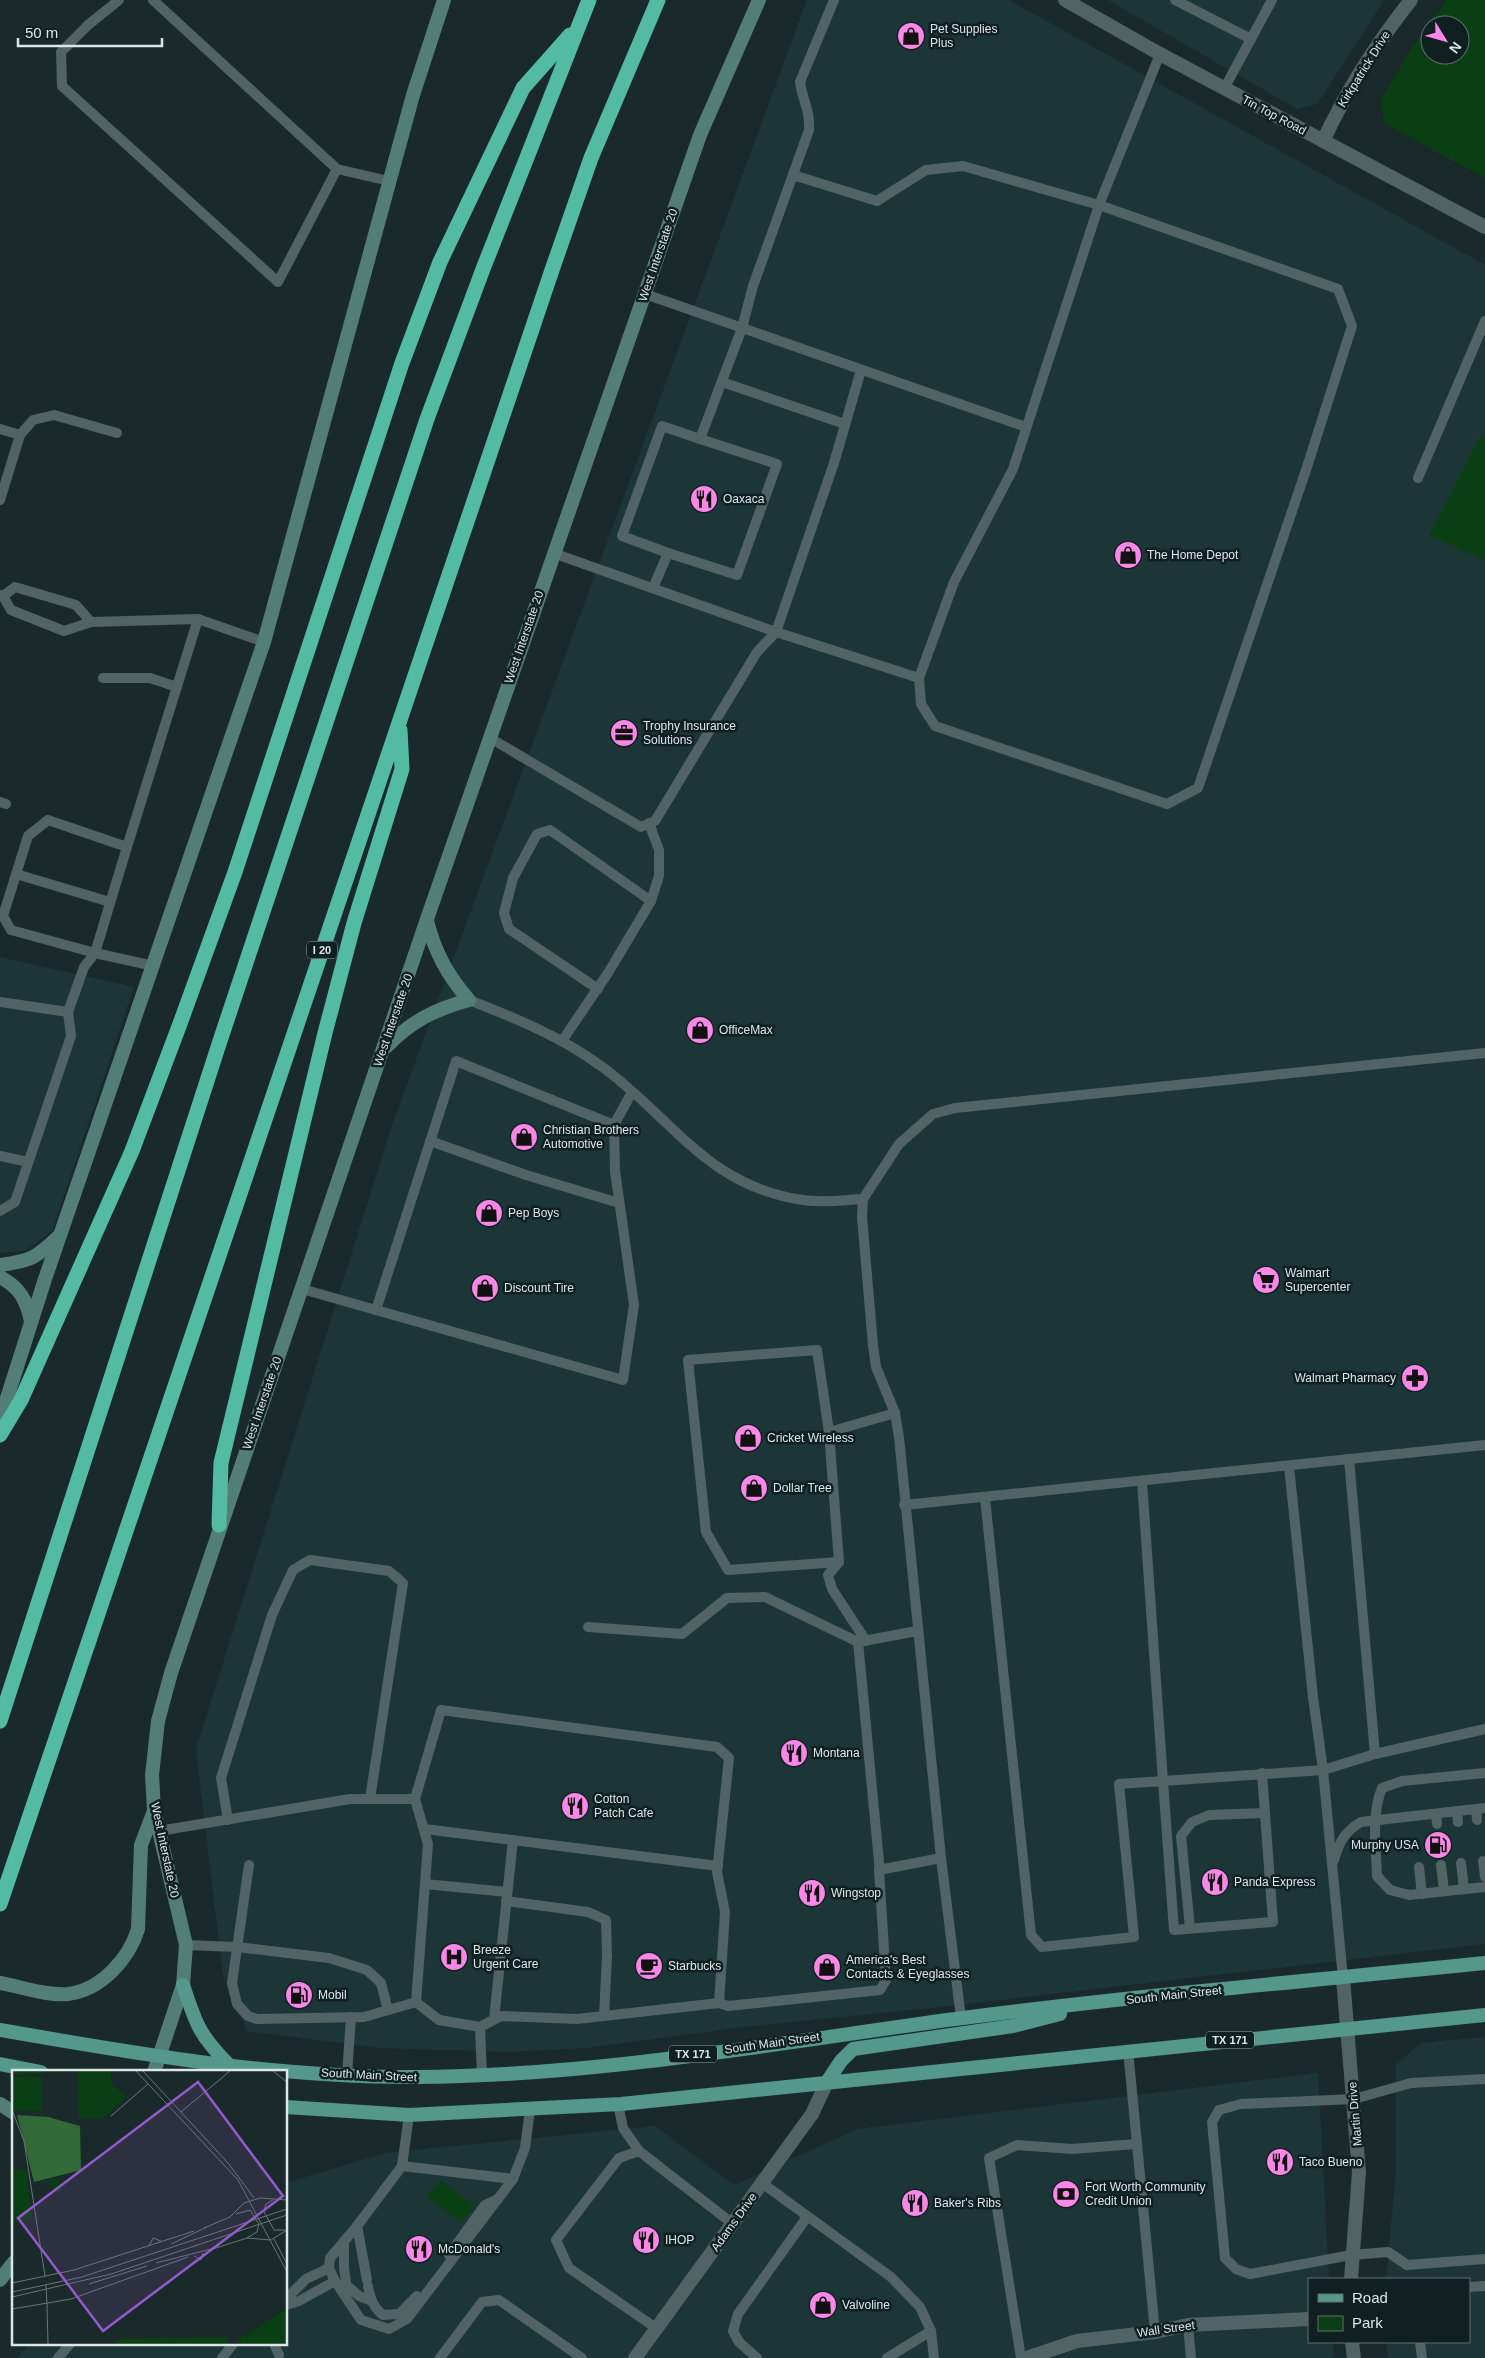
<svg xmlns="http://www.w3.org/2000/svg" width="1485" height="2358" viewBox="0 0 1485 2358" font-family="Arial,sans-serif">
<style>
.built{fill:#1c3637}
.green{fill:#0a3f14;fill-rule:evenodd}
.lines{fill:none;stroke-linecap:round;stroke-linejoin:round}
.service{stroke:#526364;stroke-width:10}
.minor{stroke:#526364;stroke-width:14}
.tertiary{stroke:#526364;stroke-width:14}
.secondary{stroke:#527e76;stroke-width:14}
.primary{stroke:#539888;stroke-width:14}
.motorway{stroke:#53bca0;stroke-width:15}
.labels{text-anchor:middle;stroke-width:5;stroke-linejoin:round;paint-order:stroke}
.shield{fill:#102021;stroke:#9fabab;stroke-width:1}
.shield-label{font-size:11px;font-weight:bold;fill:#dce6e6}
.poi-label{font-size:12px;fill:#dce6e6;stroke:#102021;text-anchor:start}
.street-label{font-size:12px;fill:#dce6e6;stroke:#102021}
.inset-road{fill:none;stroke:#687575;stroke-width:1}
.view{fill:#935ac9;fill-opacity:0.15;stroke:#935ac9;stroke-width:2.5}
.inset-edge{fill:none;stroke:#dce6e6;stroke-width:2.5}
</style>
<rect width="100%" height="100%" fill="#1a2a2a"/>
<g class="built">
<polygon points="807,0 1009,0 1485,265 1485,1944 939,2007 742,2027 586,2048 507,2052 381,2048 247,2031 223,1976 196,1749 392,1125"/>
<polygon points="1108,0 1384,0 1324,94 1316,104 1297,109"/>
<polygon points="0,957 134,987 52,1231 26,1250 2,1253 0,1252"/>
<polygon points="1485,2037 1485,2358 1388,2358 1386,2342 1469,2342 1469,2279 1386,2279 1396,2171 1396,2064 1421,2043"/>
<polygon points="1318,2073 1329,2279 1309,2279 1309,2342 1333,2342 1334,2358 17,2358 30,2344 286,2344 286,2183 385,2153 655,2126 734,2185 858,2129"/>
</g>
<g class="green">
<path d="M1447,0h38v178l-100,-54 -5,-23 32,-53zM1430,25h30v30h-30z"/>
<polygon points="1481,435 1485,438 1485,561 1429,535"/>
<polygon points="440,2180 475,2206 461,2223 427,2197"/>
</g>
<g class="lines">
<g class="service">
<polyline points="119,0 88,25 61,52 62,86 278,282 337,169"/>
<polyline points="153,0 337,169 389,181"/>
<polyline points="1175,0 1251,39"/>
<polyline points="1224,89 1272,0"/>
<polyline points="793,175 877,201 926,170 963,166 1099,205 1338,289 1352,326 1306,470 1198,788 1167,804 935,726 921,704 919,678"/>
<polyline points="645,294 1026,427"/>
<polyline points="722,382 845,424"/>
<polyline points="0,429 20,435 0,500"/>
<polyline points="20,435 33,420 54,415 117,433"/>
<polyline points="1418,478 1485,321"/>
<polyline points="553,553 776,632 919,678 954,582 1013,469 1099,205 1160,54"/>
<polyline points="668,553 622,536 662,426 700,439"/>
<path d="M653,588l15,-35 69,22 40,-111 -77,-25 42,-111 11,-42 56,-156c1,-21 -6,-28 -9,-48l34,-82"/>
<polyline points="0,595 3,596 11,610 64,631 91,622 198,619 264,642"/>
<polyline points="3,596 15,587 76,605 91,622"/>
<polyline points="103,678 150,678 177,687"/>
<polyline points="490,738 641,827 655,821 757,652 776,632 834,463 861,370"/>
<polyline points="0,802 6,804"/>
<polyline points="127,847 95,953 11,930 3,916 28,836 48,820 127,847 198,619"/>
<polyline points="16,874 110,902"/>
<polyline points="598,989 509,929 504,913 513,878 537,834 550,830 651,901"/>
<path d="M469,1000c46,18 91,36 132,66 72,52 105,120 202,134 19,3 41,0 60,-1l-1,18 11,128 3,22 19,46 4,24 42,421 20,160"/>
<polyline points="0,1002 68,1012"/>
<polyline points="562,1041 608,973 651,901 659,876 659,850 649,823"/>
<polyline points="430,1141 526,1175 619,1203"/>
<polyline points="0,1156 28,1162"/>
<polyline points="863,1199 899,1144 933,1114 955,1108 1485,1053"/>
<polyline points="0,1211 15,1202 71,1036 68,1012 84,967 95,953 154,966"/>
<polyline points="302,1289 623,1380 634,1305 615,1171 614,1125 632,1092"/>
<polyline points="376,1310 456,1061 614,1125"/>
<polyline points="829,1432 817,1350 688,1360 706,1532 728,1570 839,1562"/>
<polyline points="1349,1459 1375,1754 1485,1729"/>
<polyline points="1289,1466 1313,1697 1323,1770 1375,1754"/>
<polyline points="1142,1481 1163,1781 1323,1770 1343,1978"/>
<polyline points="985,1498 1031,1935 1042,1947 1134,1937 1119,1784 1163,1781 1174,1930 1273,1922 1262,1773"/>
<polyline points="904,1505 1485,1445"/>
<polyline points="588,1627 682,1634 727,1598 765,1597 858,1642"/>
<polyline points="866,1641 832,1589 828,1575 839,1562 829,1432 895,1413"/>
<path d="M1485,1773l-83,8 -20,7c-11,27 -6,59 -5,88l13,14 19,5 76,-8"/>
<polyline points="1476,1809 1477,1820"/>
<polyline points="1457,1811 1458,1822"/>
<polyline points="1436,1814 1437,1824"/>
<polyline points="228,1820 221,1778 272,1615 293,1570 310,1560 389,1571 403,1583 370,1799"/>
<polyline points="425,1829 718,1866"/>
<polyline points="159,1831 350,1799 415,1799"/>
<path d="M1334,1860c5,-17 10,-28 27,-38l124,-14"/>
<polyline points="1483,1861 1485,1877"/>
<polyline points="1461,1863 1464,1889"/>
<polyline points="249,1865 232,1983 237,2004 248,2016 257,2019 364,2017 416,2002"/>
<polyline points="1441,1865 1444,1891"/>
<polyline points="1419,1867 1422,1894"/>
<polyline points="880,1872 858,1642 917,1631"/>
<polyline points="425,1884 507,1892"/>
<polyline points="506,1901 588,1912 606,1920 607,1956 604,2016"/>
<polyline points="1190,1928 1181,1836 1192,1822 1209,1815 1265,1813"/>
<polyline points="186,1945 237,1947 329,1958 367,1970 381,1983 388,2010"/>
<polyline points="416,2002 428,1844 415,1799 441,1710 717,1747 729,1758 717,1872 725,1912 719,2003 728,2006 880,1990 886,1980 879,1870 941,1858"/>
<polyline points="416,2002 439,2020 480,2027 501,2016 577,2019 719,2003"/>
<polyline points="494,2019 513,1840"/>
<polyline points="480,2027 482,2076"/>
<polyline points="1128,2050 1155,2332"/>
<polyline points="347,2075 351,2017"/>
<polyline points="1485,2079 1411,2083 1354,2099 1241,2104 1219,2110 1212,2122 1225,2258 1236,2269 1250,2274 1351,2255 1388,2252 1407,2265 1485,2259"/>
<polyline points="618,2104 623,2128 639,2151 733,2224"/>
<polyline points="409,2115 402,2166 357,2226 330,2258 329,2268 335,2281 361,2320 389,2329 407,2319 513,2179 525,2148 530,2109"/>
<polyline points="639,2151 619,2158 556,2240 569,2268 656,2328"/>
<polyline points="402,2166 513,2179"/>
<polyline points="762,2183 891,2277 920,2307 931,2331 934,2358"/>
<polyline points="357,2226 367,2280"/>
<polyline points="344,2242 344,2268 346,2282"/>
<polyline points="449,2255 485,2205 498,2199"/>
<path d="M368,2286c2,12 5,21 15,29l16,-1 18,-18"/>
<polyline points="1469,2287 1485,2286"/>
<polyline points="350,2288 359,2296 370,2300"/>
<polyline points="286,2299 306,2279 329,2268"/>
<polyline points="286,2305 299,2301 335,2281"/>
<polyline points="1188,2325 1191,2358"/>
<polyline points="1420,2342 1422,2358"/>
<polyline points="274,2344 279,2355"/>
<polyline points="58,2358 70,2344"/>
<polyline points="222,2358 233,2344"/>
<polyline points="440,2358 482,2302 499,2300 582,2358"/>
<polyline points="757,2358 739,2342 733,2331 738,2314 807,2217"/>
<polyline points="887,2358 931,2331"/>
<polyline points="1021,2358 989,2158 1017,2145 1072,2149 1136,2144"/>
</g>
<g class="minor">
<path d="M1323,141c24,-51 53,-97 88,-141"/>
<polyline points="635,2358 812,2114 827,2082"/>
<polyline points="1027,2358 1077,2341 1155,2332 1188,2325 1309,2319"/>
</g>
<g class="tertiary">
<polyline points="1065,0 1160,54 1485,227"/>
<polyline points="1343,1978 1359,2172 1351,2279"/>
<polyline points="1352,2342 1354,2358"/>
</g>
<g class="secondary">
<path d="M386,1047c26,-26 47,-37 83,-47 -22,-25 -34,-48 -42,-79"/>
<path d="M0,1265c31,-4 36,-7 59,-29"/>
<path d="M0,1277c20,11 26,22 31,44"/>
<polyline points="0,1420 45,1279 264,642 413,95 444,0"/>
<path d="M0,1983c22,4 47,13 68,11 33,-4 61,-35 70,-65l3,-84 13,-34"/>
<polyline points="154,2072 183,1985 186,1945 154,1810 152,1775 158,1721 171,1673 427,919 700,135 759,0"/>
<polyline points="0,2104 14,2113"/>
<polyline points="0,2280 14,2262"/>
</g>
<g class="primary">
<path d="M183,1985c13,39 16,50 46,80"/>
<path d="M0,2030c137,24 277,48 417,47 178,-1 361,-34 538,-58 176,-23 353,-38 530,-56"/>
<polyline points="0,2064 41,2072"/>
<polyline points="827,2082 841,2061 853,2049 1013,2026 1060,2014"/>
<polyline points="286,2107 409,2115 621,2104 1485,2015"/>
</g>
<g class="motorway">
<polyline points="0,1435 21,1400 132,1151 181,1021 235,872 402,363 440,262 523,88 570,35"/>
<polyline points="219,1525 221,1463 325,1033 354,923 402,769 400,730"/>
<polyline points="0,1721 219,1044 427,419 483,269 589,0"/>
<polyline points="0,1904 552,270 591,158 658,0"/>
</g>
</g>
<defs>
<g id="shop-disc" transform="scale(1.4375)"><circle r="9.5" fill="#f987e8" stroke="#102021"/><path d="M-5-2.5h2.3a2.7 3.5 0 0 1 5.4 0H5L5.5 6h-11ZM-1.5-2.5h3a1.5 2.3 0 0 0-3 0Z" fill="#111"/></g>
<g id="restaurant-disc" transform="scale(1.4375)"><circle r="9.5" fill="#f987e8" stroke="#102021"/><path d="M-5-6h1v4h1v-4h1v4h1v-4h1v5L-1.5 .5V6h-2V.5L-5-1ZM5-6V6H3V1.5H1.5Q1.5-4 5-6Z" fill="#111"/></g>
<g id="office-disc" transform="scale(1.4375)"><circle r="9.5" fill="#f987e8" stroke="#102021"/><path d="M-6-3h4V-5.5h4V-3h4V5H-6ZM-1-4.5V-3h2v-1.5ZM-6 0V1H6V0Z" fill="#111"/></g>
<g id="supermarket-disc" transform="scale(1.4375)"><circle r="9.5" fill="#f987e8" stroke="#102021"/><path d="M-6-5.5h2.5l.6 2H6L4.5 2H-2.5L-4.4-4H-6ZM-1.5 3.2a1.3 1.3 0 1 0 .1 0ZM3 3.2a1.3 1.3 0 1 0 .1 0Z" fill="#111"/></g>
<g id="pharmacy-disc" transform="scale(1.4375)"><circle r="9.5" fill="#f987e8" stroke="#102021"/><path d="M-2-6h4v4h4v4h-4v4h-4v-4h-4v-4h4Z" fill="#111"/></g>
<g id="fuel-disc" transform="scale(1.4375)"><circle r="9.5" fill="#f987e8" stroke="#102021"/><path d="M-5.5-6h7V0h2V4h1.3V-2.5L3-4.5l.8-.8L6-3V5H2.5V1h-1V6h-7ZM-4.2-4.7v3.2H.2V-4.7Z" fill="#111"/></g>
<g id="hospital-disc" transform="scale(1.4375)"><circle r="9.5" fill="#f987e8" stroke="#102021"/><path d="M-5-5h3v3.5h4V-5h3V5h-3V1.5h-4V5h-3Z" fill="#111"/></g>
<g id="cafe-disc" transform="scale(1.4375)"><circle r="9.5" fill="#f987e8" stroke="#102021"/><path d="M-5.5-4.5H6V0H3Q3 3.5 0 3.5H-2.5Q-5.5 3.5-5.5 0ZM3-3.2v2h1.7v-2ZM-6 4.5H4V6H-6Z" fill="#111"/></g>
<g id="bank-disc" transform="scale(1.4375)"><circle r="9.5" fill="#f987e8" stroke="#102021"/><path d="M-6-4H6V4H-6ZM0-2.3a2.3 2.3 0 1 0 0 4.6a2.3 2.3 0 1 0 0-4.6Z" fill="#111"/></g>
</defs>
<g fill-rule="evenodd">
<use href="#shop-disc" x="911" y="36"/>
<use href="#restaurant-disc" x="704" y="499"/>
<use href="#shop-disc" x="1128" y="555"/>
<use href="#office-disc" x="624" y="733"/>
<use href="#shop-disc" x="700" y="1030"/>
<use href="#shop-disc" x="524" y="1137"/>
<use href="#shop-disc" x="489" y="1213"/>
<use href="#supermarket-disc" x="1266" y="1280"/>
<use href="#shop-disc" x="485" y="1288"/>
<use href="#pharmacy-disc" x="1415" y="1378"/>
<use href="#shop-disc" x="748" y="1438"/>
<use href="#shop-disc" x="754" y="1488"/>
<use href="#restaurant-disc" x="794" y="1753"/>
<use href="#restaurant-disc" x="575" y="1806"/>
<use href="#fuel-disc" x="1438" y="1845"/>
<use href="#restaurant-disc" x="1215" y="1882"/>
<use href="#restaurant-disc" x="812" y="1893"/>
<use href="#hospital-disc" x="454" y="1957"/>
<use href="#cafe-disc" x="649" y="1966"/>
<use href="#shop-disc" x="827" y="1967"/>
<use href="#fuel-disc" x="299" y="1995"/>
<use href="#restaurant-disc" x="1280" y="2162"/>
<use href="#bank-disc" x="1066" y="2194"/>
<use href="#restaurant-disc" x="915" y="2203"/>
<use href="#restaurant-disc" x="646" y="2240"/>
<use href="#restaurant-disc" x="419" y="2249"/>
<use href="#shop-disc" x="823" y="2305"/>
</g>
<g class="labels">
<g class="shield">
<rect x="307" y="941.5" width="30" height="17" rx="4"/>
<rect x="1206" y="2031.5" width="48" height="17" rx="4"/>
<rect x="669" y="2045.5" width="48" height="17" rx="4"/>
</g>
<g class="shield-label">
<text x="322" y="954">I 20</text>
<text x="1230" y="2044">TX 171</text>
<text x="693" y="2058">TX 171</text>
</g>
<g class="poi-label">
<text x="930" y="33">Pet Supplies<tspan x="930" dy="14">Plus</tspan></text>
<text x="723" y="503">Oaxaca</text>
<text x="1147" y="559">The Home Depot</text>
<text x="643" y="730">Trophy Insurance<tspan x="643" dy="14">Solutions</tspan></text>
<text x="719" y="1034">OfficeMax</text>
<text x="543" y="1134">Christian Brothers<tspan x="543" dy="14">Automotive</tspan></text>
<text x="508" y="1217">Pep Boys</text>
<text x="1285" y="1277">Walmart<tspan x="1285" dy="14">Supercenter</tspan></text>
<text x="504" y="1292">Discount Tire</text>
<text x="1396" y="1382" text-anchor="end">Walmart Pharmacy</text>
<text x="767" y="1442">Cricket Wireless</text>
<text x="773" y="1492">Dollar Tree</text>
<text x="813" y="1757">Montana</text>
<text x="594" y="1803">Cotton<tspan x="594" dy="14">Patch Cafe</tspan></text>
<text x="1419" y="1849" text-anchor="end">Murphy USA</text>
<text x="1234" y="1886">Panda Express</text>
<text x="831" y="1897">Wingstop</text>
<text x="473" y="1954">Breeze<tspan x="473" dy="14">Urgent Care</tspan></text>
<text x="846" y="1964">America's Best<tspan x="846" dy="14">Contacts &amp; Eyeglasses</tspan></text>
<text x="668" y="1970">Starbucks</text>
<text x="318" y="1999">Mobil</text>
<text x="1299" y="2166">Taco Bueno</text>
<text x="1085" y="2191">Fort Worth Community<tspan x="1085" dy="14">Credit Union</tspan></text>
<text x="934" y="2207">Baker's Ribs</text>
<text x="665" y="2244">IHOP</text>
<text x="438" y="2253">McDonald's</text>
<text x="842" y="2309">Valvoline</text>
</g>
<g class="street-label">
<text transform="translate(1364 69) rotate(-58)" y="4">Kirkpatrick Drive</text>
<text transform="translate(1274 115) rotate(28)" y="4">Tin Top Road</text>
<text transform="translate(658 255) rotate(-71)" y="4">West Interstate 20</text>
<text transform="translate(524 637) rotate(-71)" y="4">West Interstate 20</text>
<text transform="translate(393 1020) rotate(-71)" y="4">West Interstate 20</text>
<text transform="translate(262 1403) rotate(-71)" y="4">West Interstate 20</text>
<text transform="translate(165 1850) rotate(78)" y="4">West Interstate 20</text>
<text transform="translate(1174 1995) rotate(-6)" y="4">South Main Street</text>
<text transform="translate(772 2043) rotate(-8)" y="4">South Main Street</text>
<text transform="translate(369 2075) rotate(3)" y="4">South Main Street</text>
<text transform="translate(1355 2114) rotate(-95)" y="4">Martin Drive</text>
<text transform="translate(734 2222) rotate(-54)" y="4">Adams Drive</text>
<text transform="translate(1166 2329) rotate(-8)" y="4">Wall Street</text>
</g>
</g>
<g transform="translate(12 2070)">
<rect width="275" height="275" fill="#1a2a2a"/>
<path d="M0,1h56l-50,4zM66,1h33v12l15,14 -23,21 -24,1zM0,7h30v34h-28zM0,100h14l6,50 -20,1zM42,108l8,5v8l-10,2 1,-4 -5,-8zM275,238v36h-48l-1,-4zM215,267l2,7h-113l1,-5z" fill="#0a3f14"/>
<path d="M5,45l31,2 32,9 1,44 -47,12z" fill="#316a38"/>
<path class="inset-road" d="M124,1l102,109 49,92M131,1l85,92 26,35M261,1l14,11M0,40l12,31 21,135M169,42l49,-41M99,46l37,-32M261,130l-7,4 -2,8 10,18h11M224,144l14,-4 9,14 -2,8 -10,6M192,158l26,-11 14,-14 16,-5 27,2M262,169l13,25M159,174l36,-17M137,176l4,-8 8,3M201,179l34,-11 24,2 16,-10M182,186l7,4 2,-7M144,193l59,-15M0,213l62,-13 120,-39M77,214l58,-18M34,215l1,20M0,222l70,-15 205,-68M0,227l99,-23 176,-59M35,235l1,39M0,239l59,-10 117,-42"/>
<path class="view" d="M186,12l85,114 -180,135 -85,-113z"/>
<rect width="275" height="275" class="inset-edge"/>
</g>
<rect x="1308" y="2278" width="162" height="65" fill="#102021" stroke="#626f70"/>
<rect x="1318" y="2294" width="25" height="8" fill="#539888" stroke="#626f70"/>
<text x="1352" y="2303" font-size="15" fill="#dce6e6">Road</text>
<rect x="1318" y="2316" width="25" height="15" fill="#0a3f14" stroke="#626f70"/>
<text x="1352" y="2328" font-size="15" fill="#dce6e6">Park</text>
<g transform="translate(1445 40) rotate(127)"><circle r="24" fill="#102021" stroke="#626f70"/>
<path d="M0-4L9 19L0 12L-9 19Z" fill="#f987e8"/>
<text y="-8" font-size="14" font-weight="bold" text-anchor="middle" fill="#dce6e6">N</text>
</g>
<path d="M18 38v8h144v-8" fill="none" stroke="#dce6e6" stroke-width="2.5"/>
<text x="25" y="38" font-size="15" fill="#dce6e6" stroke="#102021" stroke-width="4" paint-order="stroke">50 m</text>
</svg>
